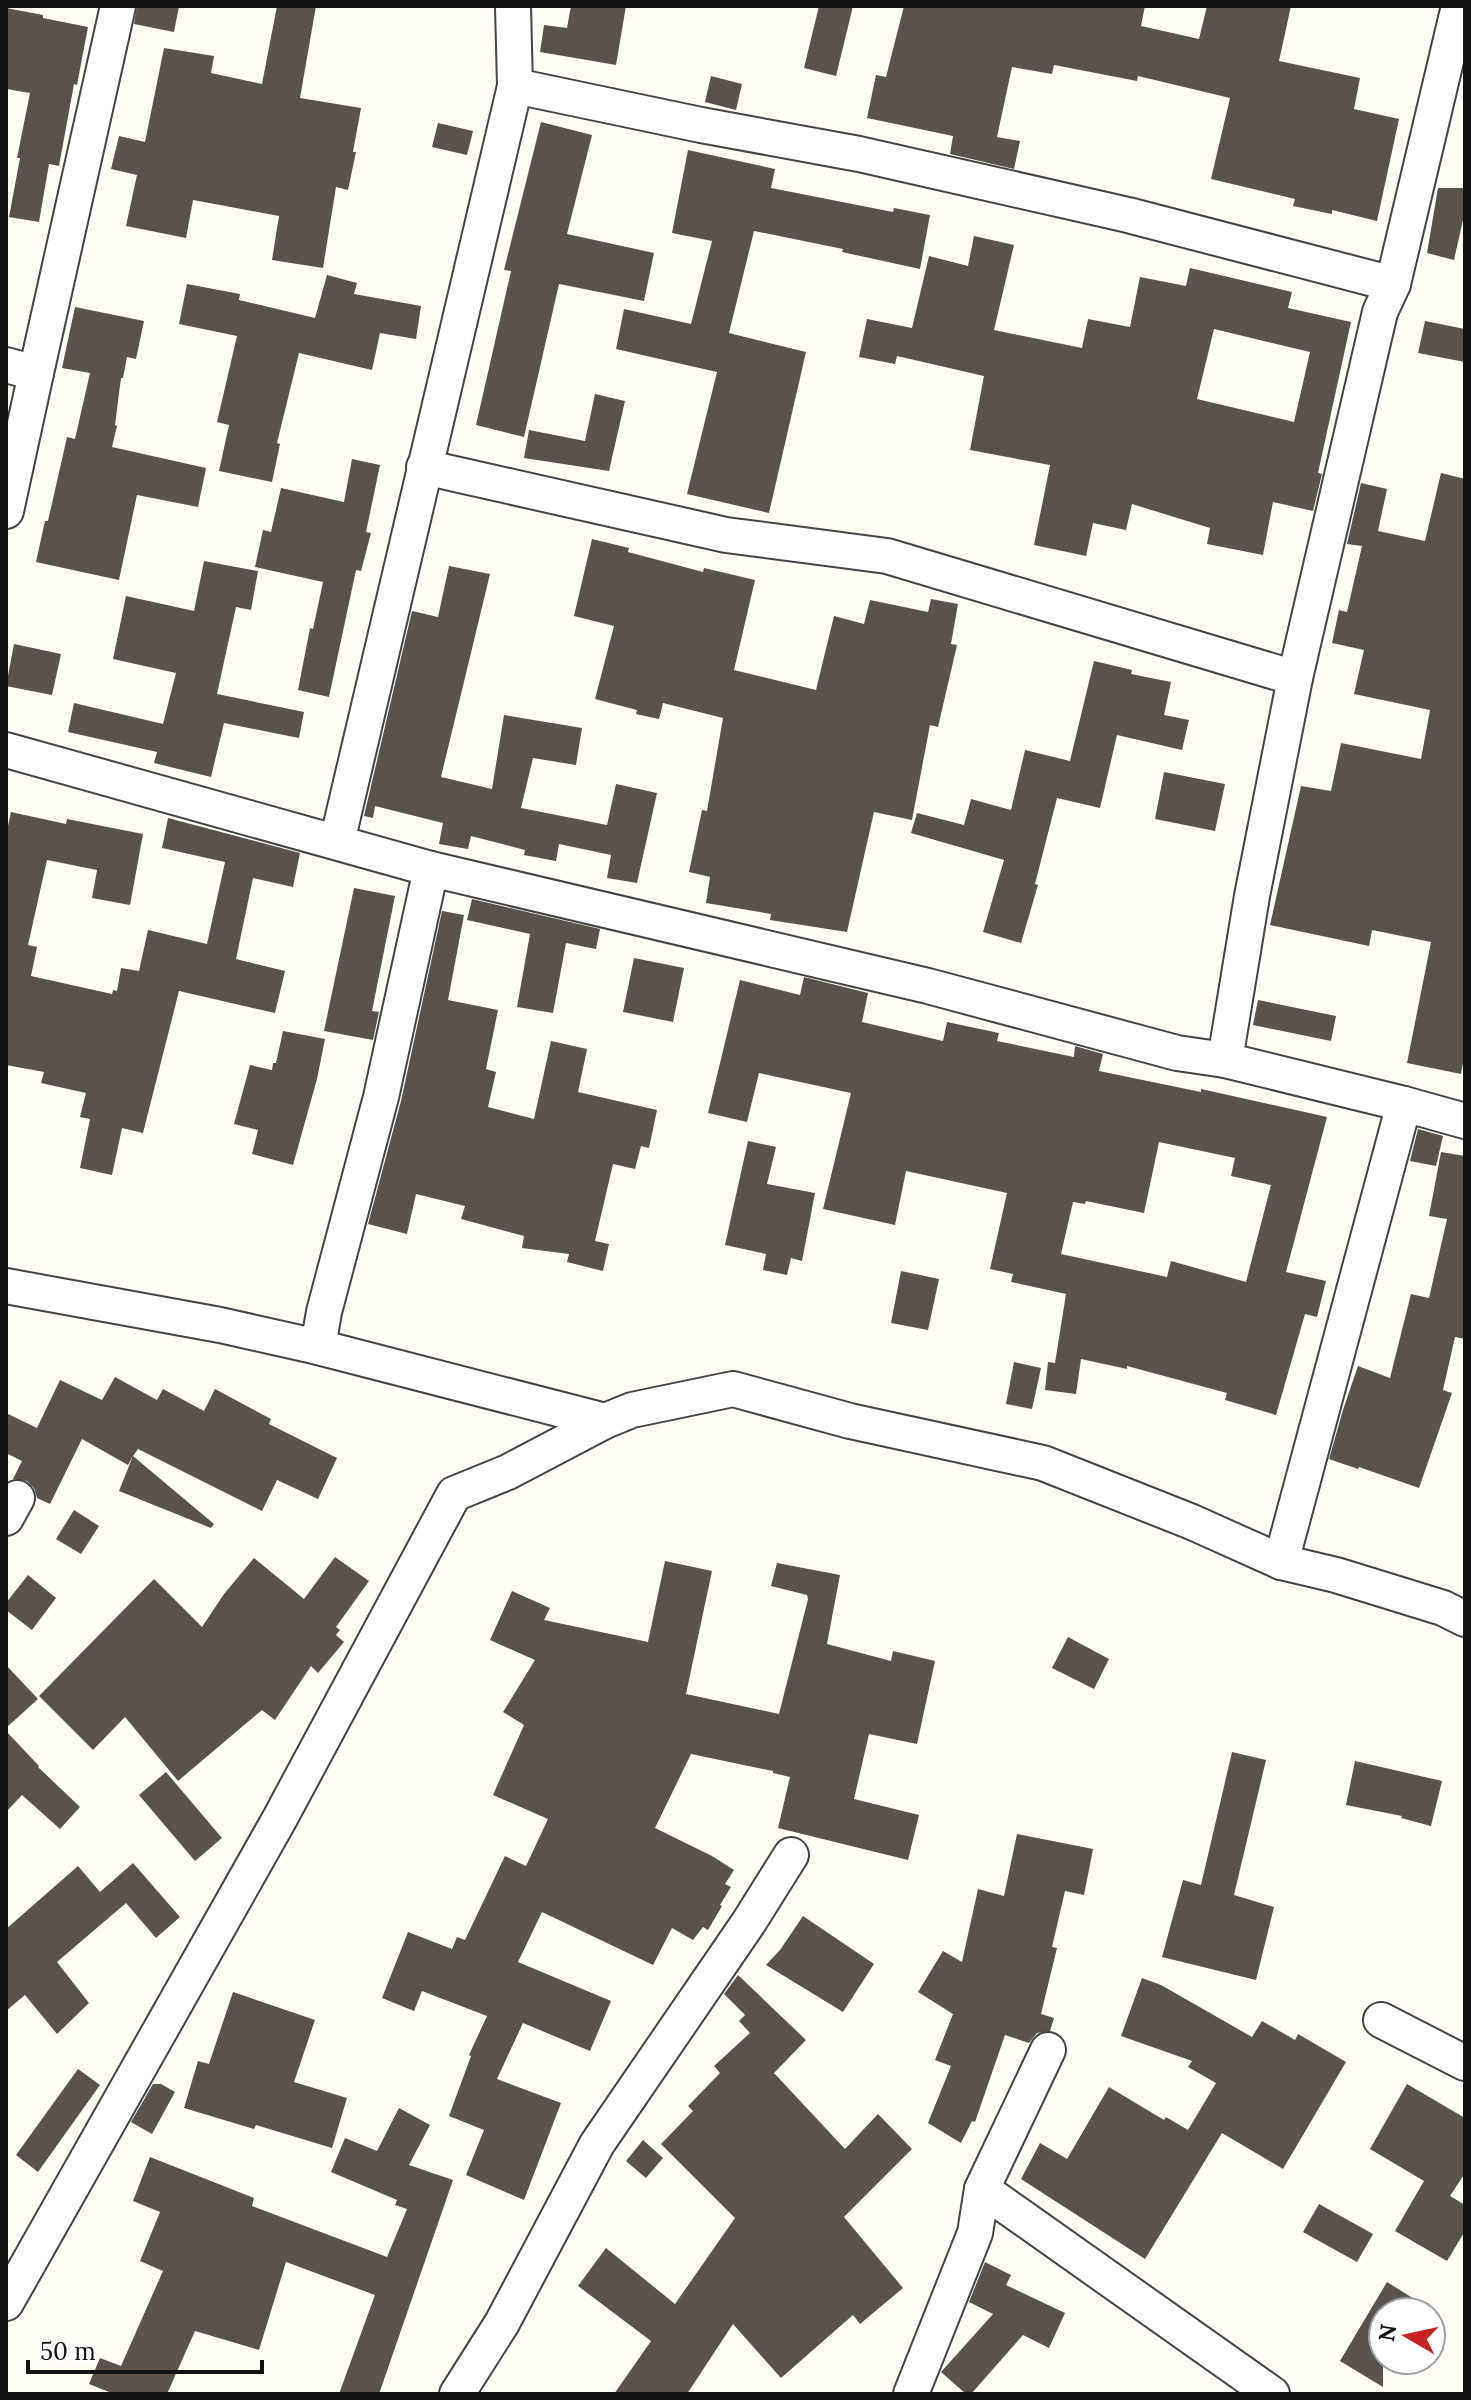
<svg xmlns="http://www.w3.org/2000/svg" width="1471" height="2400" viewBox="0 0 1471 2400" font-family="Lora,serif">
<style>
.building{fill:#5a524d;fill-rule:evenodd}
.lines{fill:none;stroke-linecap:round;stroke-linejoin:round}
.minor-casing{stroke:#444;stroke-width:38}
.minor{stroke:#fff;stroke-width:34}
</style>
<rect width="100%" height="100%" fill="#fffdf5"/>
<g class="building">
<polygon points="137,6 179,6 174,32 134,24"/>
<polygon points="277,6 316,6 300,98 361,108 353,152 356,152 348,190 336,187 323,268 272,260 279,216 193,200 186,238 126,226 137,175 111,169 119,136 145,142 164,48 214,56 211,73 262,84"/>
<polygon points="571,6 626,6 616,65 540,52 544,25 567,28"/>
<polygon points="819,6 853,6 836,76 804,68"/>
<polygon points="904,6 1145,6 1141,26 1199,39 1207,6 1291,6 1279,61 1360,78 1354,109 1399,119 1377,221 1332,210 1332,214 1293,206 1295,199 1211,179 1230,98 1138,76 1137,81 1054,65 1052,74 1012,67 997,137 1020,141 1014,169 950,154 953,136 867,118 876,75 886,77"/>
<polygon points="6,8 43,15 43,18 88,27 77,85 74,84 59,166 49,164 39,222 9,217 20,158 17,158 30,93 6,89"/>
<polygon points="711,76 742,84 736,110 705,102"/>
<polygon points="541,122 592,135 567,234 654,253 644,301 559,284 524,437 476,425 511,271 504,270"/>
<polygon points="438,123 473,131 467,155 432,147"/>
<polygon points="688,150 775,169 771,188 893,212 894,208 930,215 920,269 842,252 843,249 754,231 729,333 806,352 769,513 687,494 717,372 616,349 624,309 691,324 712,241 672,233"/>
<polygon points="1438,188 1465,188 1465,211 1454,260 1427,253"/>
<path d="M974,236l40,9 -20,85 88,18 6,-29 42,8 10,-50 46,9 4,-18 102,24 -4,16 63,14 -33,151 4,1 -9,37 -40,-9 -10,53 -56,-11 3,-16 -78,-24 -6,26 -33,-7 -7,33 -52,-11 16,-80 -80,-15 14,-74 -87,-20 -2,8 -36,-7 8,-38 45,9 17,-72 39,10zM1214,329l96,23 -16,70 -97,-23z"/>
<polygon points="327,275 357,283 354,294 421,306 416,339 380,333 372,370 299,353 277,443 280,444 272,482 219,471 229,425 217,422 237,336 179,324 187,284 240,294 239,300 315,318"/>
<polygon points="75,307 144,321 136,359 127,357 123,378 121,378 115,425 117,426 112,447 206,468 198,507 137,495 119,580 36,562 45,521 48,521 67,437 75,439 90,373 62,368"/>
<polygon points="1425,321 1465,329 1465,362 1418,353"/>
<polygon points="595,394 625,401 609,471 524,458 529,430 585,441"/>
<polygon points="352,459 380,465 366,532 371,533 361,571 356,570 329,697 298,690 310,628 313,629 323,582 255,567 263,530 271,532 281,488 344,502"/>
<polygon points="1441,473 1465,479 1465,1052 1461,1074 1407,1063 1431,942 1372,930 1369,946 1270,925 1301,786 1331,791 1341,743 1421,759 1430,710 1354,694 1364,650 1332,643 1339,610 1347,612 1362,546 1347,544 1361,483 1387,489 1378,531 1425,541"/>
<polygon points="592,539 629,548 628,552 703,572 704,568 755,580 734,670 816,690 834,616 864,624 870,600 928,612 931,599 958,604 951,644 957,645 938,727 930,725 912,820 874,812 847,932 770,920 771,914 706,903 710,877 689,872 702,810 707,811 723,718 663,703 659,719 636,714 637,710 595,699 614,626 574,616"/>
<polygon points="204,561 258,571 251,610 236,607 217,694 304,712 299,738 224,723 211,777 154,763 157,752 68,732 74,703 163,724 176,673 113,659 126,596 194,611"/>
<polygon points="449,566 490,574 441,777 492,789 504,715 582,728 576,765 533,758 521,808 607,825 616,784 657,793 637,883 607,878 611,855 559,844 556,861 524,855 525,850 471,836 468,849 439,844 443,823 375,806 373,818 364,816 412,611 438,617"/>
<polygon points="14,644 61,654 52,695 6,686"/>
<polygon points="1094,661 1132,670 1131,674 1171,682 1164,715 1189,720 1182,750 1117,735 1100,808 1057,798 1035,884 1038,885 1021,943 983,932 1004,860 911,833 917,813 964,825 971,799 1011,810 1025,750 1070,761"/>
<polygon points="1164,772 1225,784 1215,831 1155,819"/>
<polygon points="11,812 66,824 67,819 143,834 130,905 92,898 97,870 47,860 28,945 37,947 31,976 112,994 113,990 117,991 121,968 139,971 148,930 207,944 225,862 162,848 168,818 300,853 293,887 253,878 236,959 285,971 275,1013 179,991 143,1133 122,1128 112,1175 80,1168 90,1119 80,1117 86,1093 41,1083 44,1072 6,1065 6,835"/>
<polygon points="354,888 395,896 372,1011 379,1012 373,1040 324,1031"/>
<polygon points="472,899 600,929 596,949 566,943 553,1013 517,1007 530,934 467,920"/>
<polygon points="442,911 464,915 448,1000 498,1010 486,1069 496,1072 488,1107 534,1119 551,1041 587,1049 578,1092 657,1110 649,1148 641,1146 635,1169 613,1164 595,1241 609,1244 603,1271 567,1262 569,1254 522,1248 524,1236 461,1219 465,1206 416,1194 407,1234 368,1224 401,1101"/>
<polygon points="634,958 684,968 673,1022 623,1012"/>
<path d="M804,977l64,16 -6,29 81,19 4,-19 52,11 -2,8 77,16 1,-11 28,8 -4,17 102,21v-3l126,28 -41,155 40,9 -9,36 -12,-3 -29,101 -51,-15 2,-7 -100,-27v3l-46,-10 -5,35 -31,-4 3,-28 7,1 11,-69 -55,-12 2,-8 -23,-5 17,-76 -101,-22 -11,54 -72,-16 28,-116 -92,-20 -12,49 -39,-9 32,-133 60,15zM1159,1142l76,16 -4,18 40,9 -25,97 -75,-21 -4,16 -106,-23 12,-52 12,2 1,-3 58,12z"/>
<polygon points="1258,1000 1336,1016 1331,1041 1253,1025"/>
<polygon points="283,1031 325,1039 317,1079 293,1165 252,1154 258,1130 234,1124 250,1065 272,1070 273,1063 276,1063"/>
<polygon points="1418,1129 1443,1136 1436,1166 1410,1161"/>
<polygon points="748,1141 776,1147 767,1184 815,1193 802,1261 791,1258 787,1275 763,1270 766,1254 725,1245"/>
<polygon points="1441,1152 1465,1156 1465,1339 1455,1337 1443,1390 1452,1393 1419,1488 1359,1467 1358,1469 1329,1459 1343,1410 1358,1366 1390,1378 1411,1294 1429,1298 1447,1219 1429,1216"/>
<polygon points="901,1271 939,1279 928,1330 891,1323"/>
<polygon points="1014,1362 1041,1368 1032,1409 1006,1404"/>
<polygon points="115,1377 157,1400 163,1389 204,1411 215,1389 271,1419 269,1424 337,1458 318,1499 277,1480 262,1511 138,1449 133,1456 214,1524 211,1528 119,1491 133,1456 128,1465 82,1439 50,1504 37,1498 34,1488 27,1481 13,1479 22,1461 6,1453 6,1413 37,1428 60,1380 102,1400"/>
<polygon points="74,1510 99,1526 81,1554 56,1539"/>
<polygon points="335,1557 369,1581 336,1627 340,1630 336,1635 344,1642 318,1673 311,1666 275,1720 262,1710 178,1781 125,1717 93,1750 39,1696 154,1579 202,1627 224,1594 254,1558 304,1599"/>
<polygon points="665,1561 712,1571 686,1694 779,1714 808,1599 807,1595 771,1586 777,1563 840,1575 827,1644 891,1661 893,1651 935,1661 917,1744 869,1734 854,1799 919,1815 908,1860 778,1828 790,1777 773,1773 773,1771 691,1754 655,1828 712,1856 734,1870 725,1884 731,1887 720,1905 722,1906 708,1930 703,1927 693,1940 672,1928 653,1965 542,1912 518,1962 611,2001 590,2051 523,2023 497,2079 561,2103 524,2200 466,2175 484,2130 449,2116 471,2056 469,2055 487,2016 422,1991 414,2011 382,1998 408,1932 452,1949 457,1937 465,1940 505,1856 526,1866 548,1819 493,1795 524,1725 503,1712 535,1660 490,1640 512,1591 550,1608 544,1620 648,1642"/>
<polygon points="28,1575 56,1598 32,1630 6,1610 6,1603"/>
<polygon points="1068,1637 1109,1659 1094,1689 1052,1668"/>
<polygon points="6,1665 38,1699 6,1728"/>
<polygon points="6,1731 39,1766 38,1767 80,1807 60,1829 22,1795 6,1812"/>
<polygon points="1232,1752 1266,1760 1234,1895 1274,1907 1256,1980 1162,1957 1183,1880 1201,1885"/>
<polygon points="1355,1761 1442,1781 1431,1826 1401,1818 1402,1816 1346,1805"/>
<polygon points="166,1772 222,1838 195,1861 139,1795"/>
<polygon points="1017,1834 1093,1849 1084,1895 1065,1891 1052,1947 1057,1948 1041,2014 1054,2018 1050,2031 1037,2033 1029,2043 1005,2035 975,2122 972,2121 961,2143 928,2123 951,2066 935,2060 953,2014 918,1992 943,1951 962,1962 978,1889 1004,1896"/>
<polygon points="133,1863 180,1917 156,1938 126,1903 57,1962 89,2003 57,2034 25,1995 6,2011 6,1929 78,1866 100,1892"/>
<polygon points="803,1916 874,1964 843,2012 766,1965 780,1950"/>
<polygon points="738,1975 806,2040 774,2073 845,2149 878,2114 912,2149 844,2217 903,2288 860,2324 853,2315 781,2378 733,2324 687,2394 614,2394 651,2341 578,2286 606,2248 675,2304 735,2218 661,2144 693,2111 688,2106 720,2073 714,2066 750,2033 739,2021 745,2015 724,1994"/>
<polygon points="1142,1978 1161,1985 1252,2037 1262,2021 1295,2040 1298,2034 1346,2062 1283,2169 1222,2133 1145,2259 1021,2179 1040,2143 1067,2159 1109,2087 1164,2120 1166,2117 1188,2130 1216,2083 1188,2067 1192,2061 1121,2036"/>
<polygon points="233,1992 315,2020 294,2082 347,2098 332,2148 256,2125 254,2129 184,2108 198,2061 209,2064"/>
<polygon points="78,2069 100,2085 38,2172 16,2155"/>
<polygon points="153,2084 161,2084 175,2092 152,2134 131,2122"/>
<polygon points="1407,2084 1465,2118 1465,2173 1450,2196 1465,2205 1465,2231 1447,2261 1395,2231 1424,2181 1370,2149"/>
<polygon points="399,2108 430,2125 409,2165 453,2180 379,2394 339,2394 375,2295 286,2262 259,2350 195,2331 167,2394 114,2394 89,2384 100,2358 121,2366 163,2271 140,2261 160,2212 133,2201 150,2157 254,2198 252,2206 387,2257 407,2209 395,2205 397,2200 331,2172 345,2138 377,2151"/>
<polygon points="643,2140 663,2158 646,2178 626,2161"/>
<polygon points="1319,2204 1373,2234 1357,2262 1303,2232"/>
<polygon points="985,2262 1011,2275 1006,2285 1065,2313 1049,2348 1023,2335 971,2394 966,2394 941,2372 993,2314 969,2302"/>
<polygon points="1387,2282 1435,2312 1383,2312 1383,2387 1340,2361"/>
</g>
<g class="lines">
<g class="minor-casing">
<g id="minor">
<polyline points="515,86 701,125 859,154 1128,215 1393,284"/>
<polyline points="6,365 36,373 118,6"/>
<polyline points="424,467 726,535 887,556 1295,678"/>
<polyline points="6,511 36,373"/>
<polyline points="6,750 431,869 928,986 1177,1053 1225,1060 1404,1104 1465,1121"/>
<polyline points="337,842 515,86 513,6"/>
<polyline points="1225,1060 1252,896 1295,678 1380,312 1393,284 1459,6"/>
<polyline points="6,1286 220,1325 318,1347 605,1421 632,1410 733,1389 850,1421 1043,1463 1192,1522 1281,1562 1336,1575 1443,1608 1465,1619"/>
<polyline points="318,1347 324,1312 381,1097 431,869"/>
<polyline points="6,1518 17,1498"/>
<polyline points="1281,1562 1404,1104"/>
<polyline points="1381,2020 1465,2063"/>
<polyline points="982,2189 1272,2394"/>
<polyline points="6,2303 279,1820 454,1494 508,1472 605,1421"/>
<polyline points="457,2394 502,2323 597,2144 749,1922 791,1855"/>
<polyline points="911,2394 975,2233 982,2189 1048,2050"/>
</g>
</g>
<use href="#minor" class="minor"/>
</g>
<rect width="1471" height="2400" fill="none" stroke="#111111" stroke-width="16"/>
<g transform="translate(1407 2336) rotate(279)"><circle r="38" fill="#ffffff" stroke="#a0a0a0" stroke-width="2"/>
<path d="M0-6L14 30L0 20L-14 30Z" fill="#c62325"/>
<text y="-12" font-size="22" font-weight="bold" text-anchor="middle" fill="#111111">N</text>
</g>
<path d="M28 2360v12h234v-12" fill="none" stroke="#111111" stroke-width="4"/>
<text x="40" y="2360" font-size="24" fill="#111111" stroke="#ffffff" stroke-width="6" paint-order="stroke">50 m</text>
</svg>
